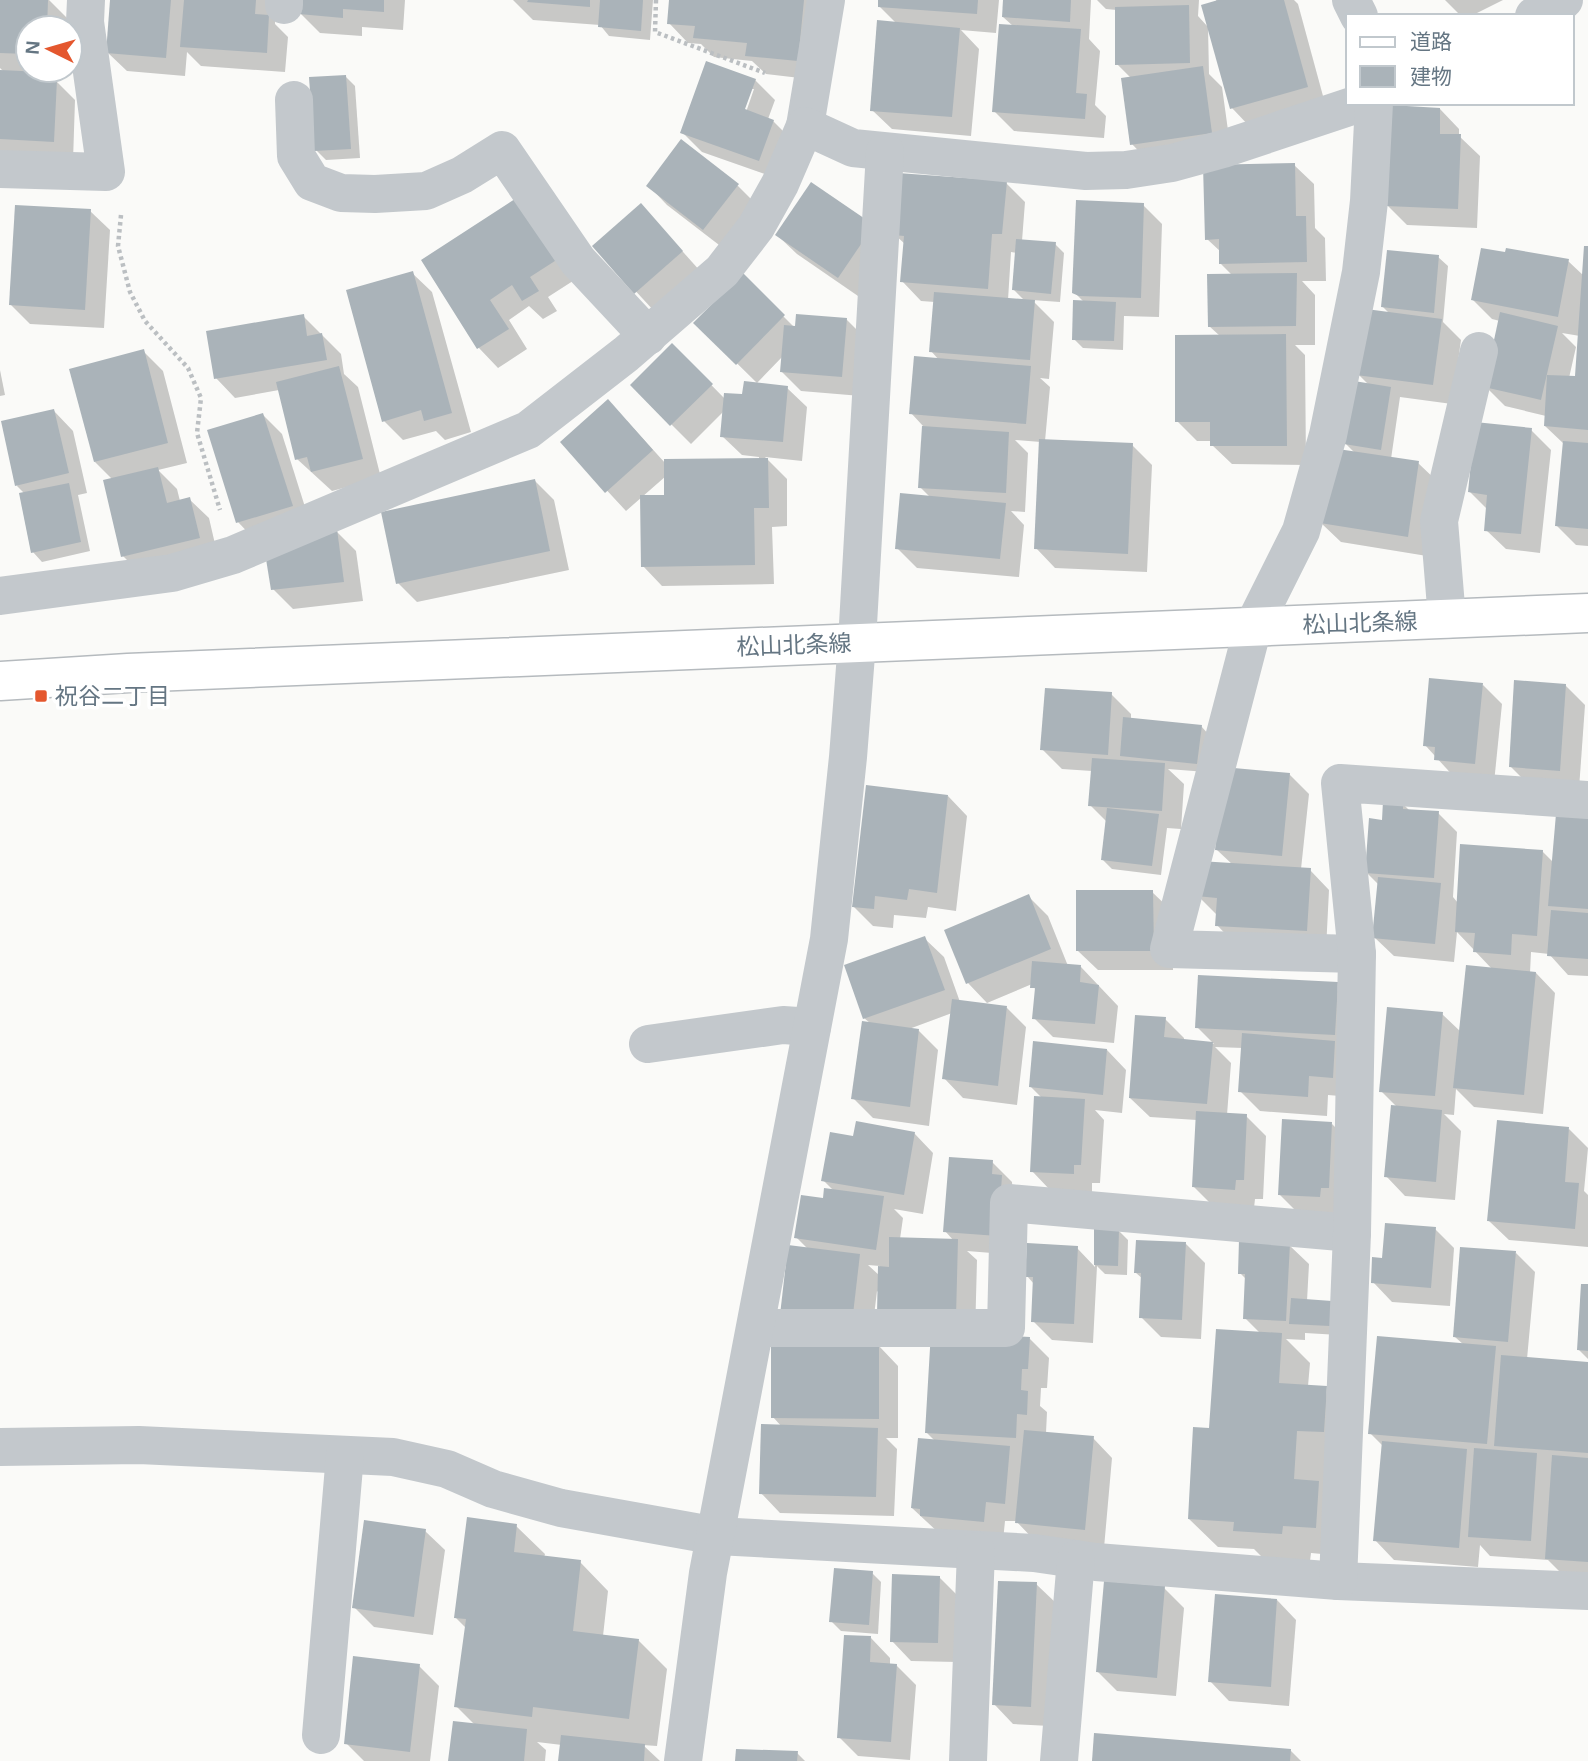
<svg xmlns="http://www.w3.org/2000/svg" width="1588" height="1761" viewBox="0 0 1588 1761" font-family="Arial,'Noto Sans JP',sans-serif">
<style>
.shadow{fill:#0003;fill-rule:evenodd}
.building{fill:#aab3b9}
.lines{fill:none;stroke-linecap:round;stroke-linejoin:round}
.primary-casing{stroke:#b5babe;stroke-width:41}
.path{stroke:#bbbfc2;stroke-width:4.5;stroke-dasharray:3.5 3.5;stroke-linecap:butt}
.minor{stroke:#c3c8cc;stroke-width:38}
.primary{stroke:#fff;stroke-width:38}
.poi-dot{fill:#e4572e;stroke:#fff;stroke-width:2.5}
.labels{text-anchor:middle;stroke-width:7;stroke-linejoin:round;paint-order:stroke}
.street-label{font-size:23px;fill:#657683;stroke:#fff}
.poi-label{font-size:23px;fill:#657683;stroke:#fff;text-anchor:start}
</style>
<rect width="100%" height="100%" fill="#fafaf8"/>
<g class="shadow">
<polygon points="0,0 49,0 67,18 66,28 28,28 28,70 65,70 64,74 42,73 49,80 56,81 75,100 73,161 0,157 0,72 4,72 0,68"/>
<polygon points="112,0 272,0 276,5 275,24 288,37 285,72 201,66 187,52 185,76 127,71 107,52"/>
<polygon points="302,0 405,0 403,30 362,27 362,36 320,33 301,14"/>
<polygon points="513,0 653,0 650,40 609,36 600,25 533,20"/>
<polygon points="671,0 825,0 817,80 766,74 752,61 714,57 701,44 688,43 669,23"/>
<polygon points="880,0 999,0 996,33 961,30 979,49 971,136 892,129 872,110 897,24 879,6"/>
<polygon points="1004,0 1091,0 1089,39 1100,51 1095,105 1106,116 1104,138 1014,131 994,111 1013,26 1003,17"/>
<polygon points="1097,0 1199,0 1198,16 1208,27 1209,74 1222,87 1231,152 1151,164 1132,144 1131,78 1117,64 1117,10 1106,9"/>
<polygon points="1216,0 1294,0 1298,4 1326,107 1251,128 1232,108"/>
<polygon points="1445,0 1503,0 1471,16 1461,16"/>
<polygon points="346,77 355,86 360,158 326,160 316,150"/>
<path d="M755,80l20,20 -7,19 5,2 20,20 -14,38 -77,-27 -20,-20zM751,89h3l-10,29 -3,-1z"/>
<polygon points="1440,109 1459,129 1459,136 1480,156 1477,228 1407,225 1388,206"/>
<polygon points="1294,165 1314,184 1315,228 1325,238 1326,281 1302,281 1315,295 1315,345 1295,345 1305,355 1306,465 1232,464 1212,445 1212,441 1197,441 1177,421 1220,336 1209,326 1233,276 1221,264 1221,252 1207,239"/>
<path d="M1006,183l19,19 -3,39 33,3 9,9 -4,49 -28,-2 22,22 -5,57 -9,-1 10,9 -5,54 87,4 20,20 -5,107 -92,-4 -19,-20 5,-106 -26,-2 13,13 -3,59 -14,-1 13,14 -5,52 -102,-9 -20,-20 34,-50 -11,-11 3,-61 -12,-13 28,-53 -8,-9 4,-49 -14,-1 -19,-20 3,-37 -10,-9zM1011,252l6,1 -3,37 11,11 -17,-1z"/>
<polygon points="648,185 738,186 757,205 723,248 667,205"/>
<polygon points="518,199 576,279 548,297 557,311 543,319 529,306 509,320 527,349 498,368 479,348 423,260"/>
<polygon points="641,205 701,272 655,312 594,246"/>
<polygon points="1143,205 1162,224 1159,317 1124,316 1123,350 1083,348 1074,339 1084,302 1074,292"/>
<polygon points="90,211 110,230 104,328 30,324 11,305"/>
<polygon points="873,226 858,296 797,254 777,235"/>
<path d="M1588,248v298l-12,-1 -19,-19 7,-82 -19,-18 1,-10 -41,-10 -19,-19 14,-66 -8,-2 -19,-19 95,-39 16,15zM1562,333l18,3 -3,42h-8l7,-31z"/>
<polygon points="1438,257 1448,266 1443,322 1461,340 1452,404 1400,397 1391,459 1418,463 1438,482 1427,556 1341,542 1321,523 1356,454 1346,444 1369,385 1358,374 1390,314 1383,307"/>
<polygon points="412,273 432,292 471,432 445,440 436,431 403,440 384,421"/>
<polygon points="743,276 794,327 846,319 866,339 861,396 801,391 781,371 783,356 757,383 696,323"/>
<polygon points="303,316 341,354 344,374 358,387 381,478 332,491 297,459 279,390 235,398 216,378"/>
<path d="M672,345l53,54 62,-11 20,19 -5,54 -37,-4 22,22v47l-15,1 2,57 -112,2 -19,-20 -1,-69 -16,14 -64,-69 65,-21 39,43 93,-5v-2l-17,-2 -20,-19 2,-25 -33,33 -59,-59zM666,476v20l-24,1z"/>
<polygon points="143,351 163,371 187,463 158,470 177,489 180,501 189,499 209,518 218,557 142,575 123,556 113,480 95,462"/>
<polygon points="0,370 5,395 0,396"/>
<polygon points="54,411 73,431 87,493 78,495 90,551 42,562 33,552 25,494 17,486"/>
<polygon points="263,415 282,434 311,526 257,542 238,522"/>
<polygon points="1531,430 1551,450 1540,553 1506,549 1486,530 1488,510 1470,492"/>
<polygon points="535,481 554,500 569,570 417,602 398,583"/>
<polygon points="336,531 356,551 363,601 293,609 273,589"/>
<polygon points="1483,685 1502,704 1494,783 1456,779 1425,745"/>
<polygon points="1565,685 1585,705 1579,789 1530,786 1510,766"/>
<polygon points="1111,694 1131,714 1131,719 1201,726 1210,736 1206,772 1168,769 1184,784 1181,829 1167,828 1161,875 1112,869 1103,860 1107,822 1090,805 1092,771 1062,769 1042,749"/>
<polygon points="1289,774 1309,794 1301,869 1310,870 1329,890 1326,950 1236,945 1217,925 1217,915 1198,896 1233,865 1217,850"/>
<polygon points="948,796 967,816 956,911 928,907 926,918 894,915 893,928 873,926 853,906"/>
<polygon points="1403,804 1410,811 1438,813 1457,832 1453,897 1458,903 1542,851 1554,863 1588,818 1588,976 1568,975 1549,954 1531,952 1530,973 1536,973 1555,993 1543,1114 1474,1107 1456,1089 1454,1115 1444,1114 1461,1131 1455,1200 1405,1196 1386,1176 1397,1107 1381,1091 1442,1014 1461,1032 1492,969 1457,932 1454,962 1394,956 1374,937 1379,885 1366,872 1383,821"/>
<polygon points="1152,892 1172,911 1173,970 1098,970 1078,951"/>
<polygon points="1028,896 1048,916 1068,966 1081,967 1118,1006 1114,1043 1053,1037 1034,1018 1037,992 1032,984 987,1003 968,983"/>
<polygon points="924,938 944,957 960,1002 1007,1008 1026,1027 1017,1105 963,1098 944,1078 952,1013 909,1029 918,1030 938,1050 929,1126 873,1118 853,1098 870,1023 864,1018"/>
<polygon points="1337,984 1352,1097 1328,1095 1327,1116 1260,1111 1240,1091 1243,1048 1215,1047 1231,1063 1227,1115 1246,1116 1266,1136 1263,1199 1255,1199 1254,1208 1213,1206 1194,1187 1197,1120 1150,1117 1130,1098 1165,1019 1184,1038 1184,1041 1214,1044 1197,1027"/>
<polygon points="1107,1050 1126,1070 1122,1113 1095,1110 1104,1120 1100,1183 1092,1183 1092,1193 1051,1191 1032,1171 1042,1098 1031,1087"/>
<polygon points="1332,1124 1351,1143 1339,1216 1299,1214 1279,1194"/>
<polygon points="1569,1129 1588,1148 1584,1191 1588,1195 1588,1247 1509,1240 1489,1221"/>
<path d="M914,1133l19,20 -10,61 -29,-5 9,9 -3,21 54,2 -9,-10 47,-69 20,20 5,73 -50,-4 10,9 -2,76 55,3 19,19 -2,30h-6l-1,18 7,6 -1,21 47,5 19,20 -8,90 -68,-6 -20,-21h-11l-2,20 -62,-6 -29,-27 23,-67 -8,-8 6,-98 -56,-44 -6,50 -62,-91 -13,-13 38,-46 -11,-11 31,-42zM868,1265l12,1v10z"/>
<polygon points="1435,1229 1454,1248 1450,1306 1392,1302 1373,1282 1384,1260"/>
<polygon points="1096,1230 1118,1230 1128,1240 1127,1275 1105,1274 1097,1266 1093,1343 1052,1340 1033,1321 1034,1284 1027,1276 1077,1248 1095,1267"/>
<polygon points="1186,1244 1205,1263 1201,1339 1161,1337 1141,1317 1143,1279 1136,1273"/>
<polygon points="1289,1245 1309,1264 1307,1301 1339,1335 1305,1333 1305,1340 1286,1339 1310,1363 1308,1386 1326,1387 1344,1556 1311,1553 1310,1561 1264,1559 1254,1549 1218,1547 1189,1519 1210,1430 1260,1333 1245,1318 1247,1280 1240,1273"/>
<polygon points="1516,1253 1535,1272 1527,1359 1588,1363 1588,1579 1566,1578 1548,1560 1490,1556 1480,1545 1478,1567 1394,1560 1375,1540 1383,1446 1370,1433 1464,1345 1455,1337"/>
<polygon points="1588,1286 1588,1359 1579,1350"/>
<polygon points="879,1346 898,1366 898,1438 886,1438 897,1449 894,1516 780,1513 761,1493 782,1427 773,1417"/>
<polygon points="516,1526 545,1554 544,1558 580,1562 608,1591 603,1636 638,1640 667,1669 657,1746 643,1745 660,1761 560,1761 562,1745 537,1742 546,1750 545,1761 450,1761 475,1725 456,1706 466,1628 456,1618"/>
<polygon points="425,1531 445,1550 433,1635 374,1627 354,1607"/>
<polygon points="872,1573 881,1582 878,1634 841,1631 831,1621"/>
<polygon points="939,1577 959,1597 957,1662 911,1661 892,1641"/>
<polygon points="1036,1584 1056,1603 1050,1726 1013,1724 994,1704"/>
<polygon points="1164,1588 1184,1608 1176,1696 1117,1691 1098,1672"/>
<polygon points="1277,1600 1296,1620 1289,1706 1229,1701 1210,1681"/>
<polygon points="871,1638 890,1658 890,1665 896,1665 916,1685 910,1760 858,1756 839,1737"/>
<polygon points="419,1666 439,1686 430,1761 364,1761 346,1743"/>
<polygon points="1290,1750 1301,1761 1093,1761"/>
<polygon points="797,1753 805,1761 737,1761"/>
</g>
<g class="building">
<polygon points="0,0 48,0 47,28 28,28 28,54 0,53"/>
<polygon points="110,0 171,0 166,58 106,53"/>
<polygon points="184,0 256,0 255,14 269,15 267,53 180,47"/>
<polygon points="300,0 384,0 384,12 343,9 343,18 299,14"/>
<polygon points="528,0 590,0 590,7 527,2"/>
<polygon points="600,0 643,0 641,31 598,27"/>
<polygon points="669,0 804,0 798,61 745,56 747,43 693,38 695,26 667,24"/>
<polygon points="878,0 978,0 977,14 878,7"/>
<polygon points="1003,0 1071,0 1070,22 1002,17"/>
<polygon points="1218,0 1284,0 1308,87 1230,109 1201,5"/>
<polygon points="1189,5 1190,63 1115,65 1115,7"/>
<polygon points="877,20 960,28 952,117 870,111"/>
<polygon points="999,24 1081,29 1076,93 1087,94 1085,119 992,112"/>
<polygon points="706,61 756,79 745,109 774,120 759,161 680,133"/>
<polygon points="1203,66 1212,133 1130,145 1121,78"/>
<polygon points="0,70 43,72 44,78 57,79 54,142 0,139"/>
<polygon points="346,75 351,149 314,151 309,77"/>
<polygon points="1390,105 1440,108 1440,134 1461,134 1458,209 1386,206"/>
<polygon points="681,139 739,184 703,230 646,186"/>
<polygon points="1295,163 1296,216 1306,216 1307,262 1219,264 1219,239 1205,240 1203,165"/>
<polygon points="898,173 1007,181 1002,234 992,234 988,289 900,282 904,236 894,235"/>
<polygon points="811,182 874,225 838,278 775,235"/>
<polygon points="518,197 558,259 530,277 539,291 522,301 512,285 490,300 509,329 477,349 421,260"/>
<polygon points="1076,200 1144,203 1141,298 1079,296 1072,293"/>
<polygon points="641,203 683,251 634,294 592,246"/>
<polygon points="15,205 91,209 85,310 9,305"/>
<polygon points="1016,239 1056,242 1051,294 1012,290"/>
<polygon points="1584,246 1588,246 1588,430 1544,426 1547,375 1575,376"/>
<polygon points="1481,248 1505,252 1506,248 1569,259 1558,317 1471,300"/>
<polygon points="1387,250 1439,255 1434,313 1381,307"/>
<polygon points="413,271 452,413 424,421 421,410 382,422 346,290"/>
<polygon points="743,273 785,315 736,365 693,323"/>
<polygon points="1297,273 1296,326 1208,327 1207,274"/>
<polygon points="934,292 1035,300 1030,360 929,352"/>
<polygon points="1073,300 1116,302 1114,341 1072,340"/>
<polygon points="1366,309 1442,319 1433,385 1356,375"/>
<polygon points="1500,312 1558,326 1541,400 1484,387"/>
<polygon points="304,314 307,336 322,333 327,360 214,379 206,331"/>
<polygon points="796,314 847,318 842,377 780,372 784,325 795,326"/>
<polygon points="1286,334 1287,446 1210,446 1210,422 1175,422 1175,335"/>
<polygon points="672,343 713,384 670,426 630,385"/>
<polygon points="144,349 168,443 94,462 69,369"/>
<polygon points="914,356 1031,366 1026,424 909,414"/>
<polygon points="339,366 363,459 311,472 307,457 295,460 276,382"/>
<polygon points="744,381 788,386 783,442 720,437 724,393 742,394"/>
<polygon points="1354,381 1391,387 1381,450 1344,444"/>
<polygon points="608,399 653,450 605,493 560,442"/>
<polygon points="54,409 69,473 15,486 1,421"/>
<polygon points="263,413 293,506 236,523 207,430"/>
<polygon points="1475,422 1532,428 1521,534 1484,531 1487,495 1468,492"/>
<polygon points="922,426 1009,432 1006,493 918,488"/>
<polygon points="1039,439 1133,443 1128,554 1034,549"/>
<polygon points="1563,441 1588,443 1588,529 1555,526"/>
<polygon points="1331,448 1419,461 1408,537 1320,523"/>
<polygon points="768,458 769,508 754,508 755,565 641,567 640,495 664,495 664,459"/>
<polygon points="158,467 167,503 190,497 200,538 121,557 103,480"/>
<polygon points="535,479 550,551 396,584 381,512"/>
<polygon points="69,483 81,542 31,553 19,493"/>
<polygon points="900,493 1006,503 1000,559 895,549"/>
<polygon points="337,529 344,582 271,590 266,559"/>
<polygon points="1429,678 1483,683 1475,764 1434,760 1435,747 1423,746"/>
<polygon points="1514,680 1566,684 1560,771 1509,767"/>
<polygon points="1045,688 1112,692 1108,755 1040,750"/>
<polygon points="1123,717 1202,725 1197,764 1120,756"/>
<polygon points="1092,758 1165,763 1162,811 1088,806"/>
<polygon points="1223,767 1290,773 1282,856 1215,850"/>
<polygon points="866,785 948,795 937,893 909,889 907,900 875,896 874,909 852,907"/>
<polygon points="1383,801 1403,802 1403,809 1439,811 1434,878 1365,873 1369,818 1382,820"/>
<polygon points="1107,808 1159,814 1152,866 1101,860"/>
<polygon points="1556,814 1588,817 1588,909 1548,906"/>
<polygon points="1460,844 1543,850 1537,936 1512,934 1511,955 1473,952 1475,933 1455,932"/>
<polygon points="1199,861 1311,868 1307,931 1215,926 1217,898 1196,896"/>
<polygon points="1378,877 1441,883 1435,944 1372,938"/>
<polygon points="1076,890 1153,890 1154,951 1076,951"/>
<polygon points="1029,894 1051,949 966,984 944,930"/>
<polygon points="1551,910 1588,913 1588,959 1547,956"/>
<polygon points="925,936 945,990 863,1019 844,965"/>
<polygon points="1032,961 1081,965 1080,982 1099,985 1095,1024 1032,1019 1035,988 1030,988"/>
<polygon points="1466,965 1536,972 1524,1095 1453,1088"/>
<polygon points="1198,975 1338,982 1335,1035 1195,1028"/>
<polygon points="952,999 1007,1006 998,1086 942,1079"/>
<polygon points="1387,1007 1443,1012 1435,1096 1379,1092"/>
<polygon points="1135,1015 1166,1017 1164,1037 1213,1042 1207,1104 1129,1098"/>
<polygon points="862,1021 919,1029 910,1107 851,1099"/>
<polygon points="1242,1033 1335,1041 1333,1078 1309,1076 1308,1097 1238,1092"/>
<polygon points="1033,1041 1107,1049 1103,1095 1029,1087"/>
<polygon points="1034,1096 1085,1099 1081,1165 1074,1165 1074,1174 1030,1172"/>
<polygon points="1391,1105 1442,1110 1436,1182 1384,1177"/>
<polygon points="1196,1111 1247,1114 1244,1180 1236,1180 1235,1190 1192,1187"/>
<polygon points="1282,1119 1332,1122 1329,1188 1321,1188 1320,1197 1278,1195"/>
<polygon points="1497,1120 1569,1127 1565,1182 1579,1183 1575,1229 1487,1221"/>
<polygon points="856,1121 915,1132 904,1195 821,1181 830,1132 853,1136"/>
<polygon points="949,1157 993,1160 992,1174 1002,1175 998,1236 943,1232"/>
<polygon points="824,1188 884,1196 876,1250 794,1238 801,1195 823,1198"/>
<polygon points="1385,1223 1436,1227 1431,1288 1371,1283 1372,1257 1382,1258"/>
<polygon points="1094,1228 1119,1229 1118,1266 1094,1265"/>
<polygon points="889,1237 958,1239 956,1317 877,1315 878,1266 889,1267"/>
<polygon points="1136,1240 1186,1242 1182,1320 1139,1318 1141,1273 1134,1273"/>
<polygon points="1239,1240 1290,1243 1286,1321 1243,1319 1245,1274 1238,1274"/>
<polygon points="1027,1243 1078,1246 1074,1324 1031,1322 1033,1277 1025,1277"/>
<polygon points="788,1245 860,1254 852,1323 780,1315"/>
<polygon points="1460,1247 1516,1251 1508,1342 1453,1337"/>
<polygon points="1581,1284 1588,1284 1588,1351 1577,1350"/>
<polygon points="1291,1298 1332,1301 1330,1326 1289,1324"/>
<polygon points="1216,1329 1282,1333 1279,1383 1327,1386 1324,1432 1297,1431 1294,1479 1319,1481 1316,1528 1283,1526 1282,1534 1233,1531 1234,1522 1188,1519 1193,1427 1209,1428"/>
<polygon points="931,1331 1030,1337 1028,1369 1022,1369 1021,1390 1028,1391 1027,1415 1017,1414 1016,1438 925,1433"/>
<polygon points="1377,1336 1496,1346 1487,1444 1368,1434"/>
<polygon points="771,1343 879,1344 879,1419 771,1418"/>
<polygon points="1501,1355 1588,1362 1588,1453 1494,1446"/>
<polygon points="761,1424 878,1428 876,1497 759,1494"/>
<polygon points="1024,1430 1094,1436 1085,1530 1015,1523"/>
<polygon points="918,1438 1010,1446 1005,1504 986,1502 984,1522 920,1516 920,1509 911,1508"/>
<polygon points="1382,1441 1467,1449 1459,1548 1373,1541"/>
<polygon points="1474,1448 1537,1453 1531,1541 1468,1537"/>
<polygon points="1552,1455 1588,1458 1588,1562 1545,1559"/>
<polygon points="467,1517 517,1524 514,1552 581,1560 573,1631 639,1639 629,1719 533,1707 532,1717 454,1707 466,1619 454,1618"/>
<polygon points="364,1520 426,1529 414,1617 352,1608"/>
<polygon points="834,1568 873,1571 869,1625 829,1622"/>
<polygon points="892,1574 940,1576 938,1643 890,1642"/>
<polygon points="998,1581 1037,1582 1031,1707 992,1705"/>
<polygon points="1104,1581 1165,1586 1157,1678 1096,1672"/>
<polygon points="1215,1594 1277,1599 1271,1687 1208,1682"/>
<polygon points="844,1635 871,1636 870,1662 897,1664 891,1742 837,1738"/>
<polygon points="353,1656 420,1664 410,1752 344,1744"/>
<polygon points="453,1721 527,1729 524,1761 448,1761"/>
<polygon points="1094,1733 1291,1749 1290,1761 1092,1761"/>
<polygon points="561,1735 645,1744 644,1761 558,1761"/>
<polygon points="736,1749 798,1751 797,1761 735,1761"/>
</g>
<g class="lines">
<g class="primary-casing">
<polyline id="primary" points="0,681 128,673 1588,613"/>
</g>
<g class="path">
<polyline points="656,0 655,32 765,73"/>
<polyline points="121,215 118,246 130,292 145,321 188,368 201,398 197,433 220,510"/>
</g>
<g class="minor">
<polyline points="1351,0 1359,16"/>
<polyline points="284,5 284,0"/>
<polyline points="1534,16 1564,0"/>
<polyline points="294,100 296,156 312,182 341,193 375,194 426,191 462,175 502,150 578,261 648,336"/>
<polyline points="805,126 826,0"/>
<polyline points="0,169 106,172 85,22 86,0"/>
<polyline points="0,596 172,573 233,555 528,430 626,354 722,271 756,227 780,184 805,126 853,148 1086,171 1126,170 1172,163 1223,149 1361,103"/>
<polyline points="1447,619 1439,521 1479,351"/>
<polyline points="1357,954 1169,949 1253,627 1301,531 1328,435 1361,272 1369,201 1374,103"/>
<polyline points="648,1044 783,1025 812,1027"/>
<polyline points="756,1328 1006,1328 1009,1203 1352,1233"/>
<polyline points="0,1447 139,1445 393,1457 447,1469 493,1489 561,1508 717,1536 1034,1553 1096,1562 1338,1581 1588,1591"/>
<polyline points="1338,1581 1352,1233 1357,954 1340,783 1588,800"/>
<polyline points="321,1735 345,1455"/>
<polyline points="683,1761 708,1573 829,939 848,757 857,642 885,152"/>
<polyline points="968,1761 976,1551"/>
<polyline points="1059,1761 1076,1559"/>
</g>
<use href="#primary" class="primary"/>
</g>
<rect class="poi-dot" x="34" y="689" width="14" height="14" rx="3.5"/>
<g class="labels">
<g class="street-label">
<text transform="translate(1360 623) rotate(-2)" y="8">松山北条線</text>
<text transform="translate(794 645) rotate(-2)" y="8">松山北条線</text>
</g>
<g class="poi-label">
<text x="55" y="704">祝谷二丁目</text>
</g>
</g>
<rect x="1346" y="14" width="228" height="91" fill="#ffffff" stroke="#c1c8cd" stroke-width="2"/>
<rect x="1360" y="37" width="35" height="10" fill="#ffffff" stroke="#c1c8cd" stroke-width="2"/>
<text x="1410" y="49" font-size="21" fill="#657683">道路</text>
<rect x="1360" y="66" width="35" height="21" fill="#aab3b9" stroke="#c1c8cd" stroke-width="2"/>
<text x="1410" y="84" font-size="21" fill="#657683">建物</text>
<g transform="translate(49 49) rotate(275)"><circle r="33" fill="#ffffff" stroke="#c1c8cd" stroke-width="2"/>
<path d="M0-5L12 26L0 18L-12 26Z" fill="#e4572e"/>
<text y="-10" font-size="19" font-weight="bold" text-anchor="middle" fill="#657683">N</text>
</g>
</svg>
